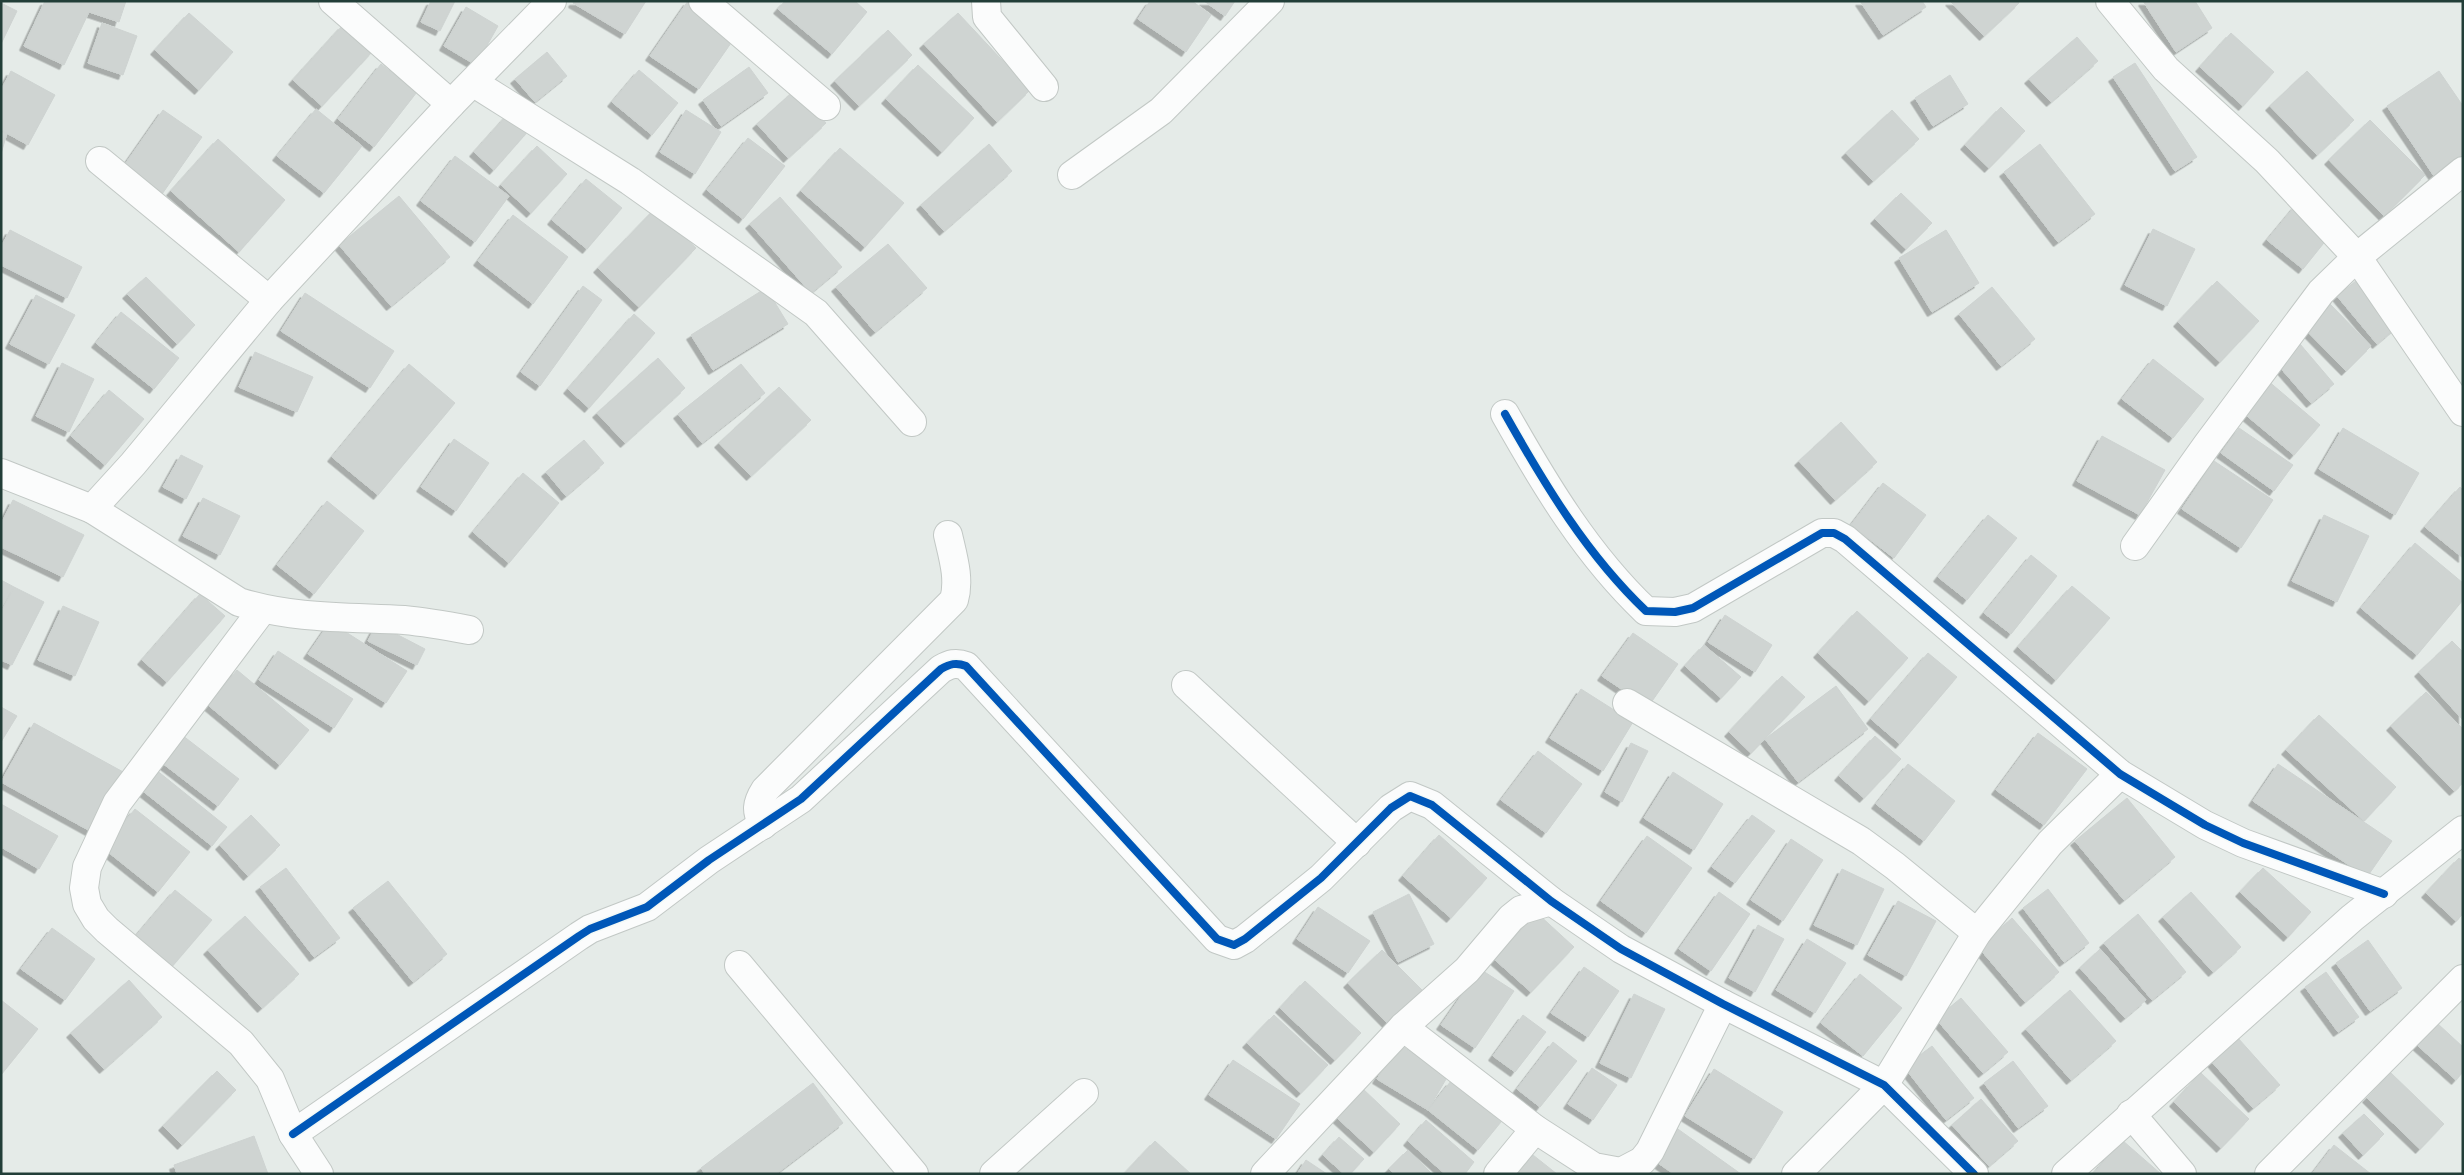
<svg xmlns="http://www.w3.org/2000/svg" width="2464" height="1175" viewBox="0 0 2464 1175" font-family="'Source Sans 3',sans-serif">
<style>
.building{fill:#cfd4d2;stroke:#ced3d1;filter:url(#shadow)}
.lines{fill:none;stroke-linecap:round;stroke-linejoin:round}
.minor-casing{stroke:#c2c8c5;stroke-width:30}
.minor{stroke:#fbfcfc;stroke-width:28}
.cycleway-casing{stroke:#f3f9f6;stroke-width:11}
.cycleway{stroke:#0057b8;stroke-width:8}
</style>
<defs>
<filter id="shadow"><feDropShadow dx="-4.5" dy="4.5" stdDeviation="0" flood-color="#0004"/></filter>
</defs>
<rect width="100%" height="100%" fill="#e5ebe8"/>
<g class="building">
<polygon points="45,1 126,1 119,22 89,12 64,65 24,46"/>
<polygon points="431,1 455,1 440,31 421,22"/>
<polygon points="574,1 646,1 625,34 573,3"/>
<polygon points="688,1 738,33 699,89 650,56"/>
<polygon points="785,1 855,1 867,12 832,54 778,9"/>
<polygon points="1150,1 1192,1 1211,15 1186,52 1138,19"/>
<polygon points="1204,1 1235,1 1225,16"/>
<polygon points="1860,1 1922,1 1926,7 1883,35"/>
<polygon points="1950,1 2018,1 2019,3 1984,36"/>
<polygon points="2143,1 2195,1 2212,28 2176,52"/>
<polygon points="1,3 17,11 1,44"/>
<polygon points="466,7 498,26 476,65 444,46"/>
<polygon points="189,13 233,52 199,90 155,50"/>
<polygon points="958,13 1030,90 997,122 924,44"/>
<polygon points="102,23 137,36 123,75 88,63"/>
<polygon points="343,25 373,51 322,106 293,80"/>
<polygon points="888,30 912,55 859,106 835,81"/>
<polygon points="2231,33 2274,72 2243,106 2200,67"/>
<polygon points="2077,37 2098,61 2051,102 2029,79"/>
<polygon points="547,52 567,76 535,102 515,79"/>
<polygon points="2135,63 2197,157 2175,171 2113,77"/>
<polygon points="381,64 417,92 374,147 338,119"/>
<polygon points="918,65 974,118 942,152 886,99"/>
<polygon points="749,67 768,93 721,126 703,100"/>
<polygon points="639,70 678,103 652,135 612,102"/>
<polygon points="11,71 55,95 28,145 1,130 1,90"/>
<polygon points="2307,71 2354,120 2317,155 2270,106"/>
<polygon points="2439,71 2463,106 2463,156 2434,176 2387,106"/>
<polygon points="1950,75 1968,104 1933,126 1915,98"/>
<polygon points="796,89 826,123 788,158 757,124"/>
<polygon points="2001,107 2025,131 1989,168 1965,145"/>
<polygon points="316,109 362,146 324,193 277,156"/>
<polygon points="163,110 202,137 160,197 121,170"/>
<polygon points="686,110 721,132 695,174 660,152"/>
<polygon points="1892,110 1919,139 1873,181 1846,153"/>
<polygon points="510,112 530,129 494,170 474,152"/>
<polygon points="2370,120 2425,175 2384,216 2329,160"/>
<polygon points="1,132 7,133 1,154"/>
<polygon points="748,138 785,166 743,219 707,190"/>
<polygon points="218,139 285,200 239,252 171,191"/>
<polygon points="989,144 1012,171 944,231 921,205"/>
<polygon points="2040,144 2095,214 2058,242 2004,172"/>
<polygon points="537,146 567,174 531,213 501,185"/>
<polygon points="840,148 904,203 865,247 801,191"/>
<polygon points="455,156 509,196 475,242 421,201"/>
<polygon points="586,179 622,208 587,249 552,220"/>
<polygon points="1901,193 1932,223 1906,249 1875,219"/>
<polygon points="399,196 450,257 391,306 339,245"/>
<polygon points="780,197 842,267 811,293 750,224"/>
<polygon points="2296,205 2331,234 2303,269 2267,240"/>
<polygon points="655,209 696,248 639,307 598,268"/>
<polygon points="513,215 568,257 533,304 478,261"/>
<polygon points="2153,229 2195,249 2167,306 2125,285"/>
<polygon points="10,230 82,267 67,298 1,265 1,247"/>
<polygon points="1946,230 1979,283 1932,312 1899,258"/>
<polygon points="888,244 927,288 875,332 836,287"/>
<polygon points="146,277 195,325 177,344 127,294"/>
<polygon points="2361,277 2400,324 2377,344 2337,296"/>
<polygon points="2217,281 2259,321 2220,362 2178,322"/>
<polygon points="583,286 602,300 540,386 521,372"/>
<polygon points="1992,287 2035,339 2001,366 1959,314"/>
<polygon points="766,288 788,324 713,370 691,335"/>
<polygon points="305,293 394,351 370,388 281,331"/>
<polygon points="36,295 75,315 49,364 10,344"/>
<polygon points="2330,304 2371,346 2346,371 2304,328"/>
<polygon points="121,312 179,358 154,389 96,343"/>
<polygon points="634,314 655,333 589,408 568,389"/>
<polygon points="2300,344 2334,384 2311,403 2277,364"/>
<polygon points="255,352 313,377 297,412 239,387"/>
<polygon points="658,358 685,388 625,443 597,413"/>
<polygon points="2153,359 2204,399 2173,438 2122,399"/>
<polygon points="62,363 94,379 69,432 36,416"/>
<polygon points="409,364 455,403 378,495 332,457"/>
<polygon points="741,364 765,393 702,443 678,414"/>
<polygon points="2267,380 2320,425 2294,455 2241,411"/>
<polygon points="779,387 811,420 751,476 719,443"/>
<polygon points="109,390 144,419 105,465 71,436"/>
<polygon points="1841,422 1877,462 1835,500 1799,461"/>
<polygon points="2239,428 2293,465 2274,491 2221,453"/>
<polygon points="2343,428 2419,473 2395,515 2319,469"/>
<polygon points="2102,436 2165,470 2140,515 2077,481"/>
<polygon points="454,439 489,463 456,511 421,487"/>
<polygon points="584,440 604,463 566,496 546,472"/>
<polygon points="181,455 203,466 186,499 163,487"/>
<polygon points="2214,461 2273,500 2241,548 2182,509"/>
<polygon points="523,473 559,503 509,563 473,532"/>
<polygon points="1883,483 1926,515 1894,558 1851,525"/>
<polygon points="2460,487 2463,490 2463,558 2425,527"/>
<polygon points="203,498 240,516 220,555 183,536"/>
<polygon points="13,500 84,535 63,577 1,547 1,524"/>
<polygon points="327,501 364,531 314,594 277,565"/>
<polygon points="1988,515 2017,538 1967,600 1938,577"/>
<polygon points="2324,515 2369,536 2337,602 2292,581"/>
<polygon points="2415,543 2463,583 2463,600 2417,655 2361,608"/>
<polygon points="2031,555 2057,576 2011,634 1984,613"/>
<polygon points="1,580 14,587 1,608"/>
<polygon points="2072,586 2110,618 2056,680 2018,647"/>
<polygon points="14,587 44,602 12,665 1,660 1,612"/>
<polygon points="200,594 225,616 167,682 142,660"/>
<polygon points="63,606 99,622 75,676 38,660"/>
<polygon points="1857,611 1908,658 1869,701 1818,653"/>
<polygon points="1725,615 1772,645 1755,672 1708,642"/>
<polygon points="330,622 407,671 386,703 308,654"/>
<polygon points="377,624 425,649 417,665 368,641"/>
<polygon points="1633,633 1678,664 1648,707 1602,676"/>
<polygon points="2452,641 2463,652 2463,720 2419,672"/>
<polygon points="1704,645 1741,677 1721,698 1685,666"/>
<polygon points="278,651 353,699 334,728 259,680"/>
<polygon points="1928,653 1957,677 1900,744 1871,719"/>
<polygon points="237,670 309,730 280,765 208,705"/>
<polygon points="1782,676 1805,697 1751,753 1729,732"/>
<polygon points="1836,686 1868,729 1798,782 1765,739"/>
<polygon points="1581,689 1633,722 1603,771 1550,738"/>
<polygon points="2426,692 2463,729 2463,783 2454,791 2391,726"/>
<polygon points="1,707 17,716 1,742"/>
<polygon points="2319,715 2396,787 2364,821 2286,750"/>
<polygon points="34,723 125,773 92,832 1,782"/>
<polygon points="178,732 239,779 218,806 157,759"/>
<polygon points="2038,733 2087,769 2044,825 1996,790"/>
<polygon points="1875,736 1901,759 1864,798 1839,776"/>
<polygon points="1631,743 1648,751 1622,802 1605,792"/>
<polygon points="1538,751 1582,784 1546,833 1501,800"/>
<polygon points="1908,764 1955,801 1924,841 1876,804"/>
<polygon points="2278,764 2392,841 2367,877 2253,801"/>
<polygon points="150,765 227,827 212,846 134,784"/>
<polygon points="1673,772 1723,804 1694,850 1644,818"/>
<polygon points="2127,798 2175,857 2124,900 2075,841"/>
<polygon points="1,804 58,836 39,869 1,847"/>
<polygon points="135,809 190,852 158,892 103,848"/>
<polygon points="251,815 280,845 248,876 220,845"/>
<polygon points="1752,815 1775,831 1735,883 1712,867"/>
<polygon points="1439,835 1487,878 1451,918 1403,876"/>
<polygon points="1647,836 1692,868 1646,933 1601,901"/>
<polygon points="1791,839 1823,860 1783,921 1751,900"/>
<polygon points="2459,858 2463,861 2463,914 2456,921 2426,893"/>
<polygon points="286,868 340,938 314,957 260,887"/>
<polygon points="2263,868 2311,912 2288,937 2240,892"/>
<polygon points="1842,869 1884,889 1857,945 1814,925"/>
<polygon points="388,881 447,954 413,982 353,908"/>
<polygon points="2048,889 2089,943 2064,962 2023,908"/>
<polygon points="175,890 212,920 164,976 128,945"/>
<polygon points="1719,892 1750,914 1711,971 1679,949"/>
<polygon points="2191,892 2241,947 2213,972 2163,917"/>
<polygon points="1409,894 1434,944 1398,962 1373,912"/>
<polygon points="1898,901 1936,921 1906,976 1868,955"/>
<polygon points="1318,907 1370,941 1348,973 1297,939"/>
<polygon points="1537,913 1574,947 1531,992 1494,959"/>
<polygon points="2138,914 2186,972 2152,1000 2104,943"/>
<polygon points="245,916 299,974 262,1008 208,950"/>
<polygon points="2012,918 2059,972 2025,1002 1979,948"/>
<polygon points="1758,925 1784,939 1755,992 1729,978"/>
<polygon points="52,928 95,959 65,1000 21,969"/>
<polygon points="1807,939 1846,963 1815,1013 1776,990"/>
<polygon points="2368,940 2402,988 2370,1011 2336,963"/>
<polygon points="2100,949 2146,1000 2125,1018 2080,968"/>
<polygon points="1382,950 1426,994 1391,1027 1348,983"/>
<polygon points="1584,967 1619,991 1588,1037 1551,1013"/>
<polygon points="1480,969 1514,991 1475,1048 1441,1025"/>
<polygon points="2326,972 2359,1017 2338,1032 2305,987"/>
<polygon points="1860,974 1902,1008 1863,1056 1821,1023"/>
<polygon points="129,980 162,1017 104,1069 71,1033"/>
<polygon points="1305,981 1361,1033 1335,1060 1280,1008"/>
<polygon points="2070,990 2116,1041 2071,1080 2026,1029"/>
<polygon points="1634,994 1665,1009 1631,1078 1600,1063"/>
<polygon points="1961,998 2008,1052 1983,1073 1936,1019"/>
<polygon points="1,1000 38,1029 1,1075"/>
<polygon points="1274,1015 1328,1065 1301,1093 1247,1043"/>
<polygon points="1523,1015 1546,1032 1515,1072 1493,1056"/>
<polygon points="2437,1023 2463,1047 2463,1072 2456,1080 2417,1045"/>
<polygon points="2238,1038 2280,1085 2253,1108 2211,1061"/>
<polygon points="1553,1042 1577,1061 1540,1107 1517,1089"/>
<polygon points="1398,1044 1449,1074 1428,1110 1377,1079"/>
<polygon points="1932,1046 1974,1098 1946,1120 1904,1067"/>
<polygon points="1233,1060 1300,1104 1276,1139 1209,1095"/>
<polygon points="2013,1061 2048,1106 2018,1128 1984,1083"/>
<polygon points="1592,1068 1617,1085 1593,1120 1568,1104"/>
<polygon points="1714,1069 1783,1112 1754,1159 1685,1116"/>
<polygon points="217,1071 236,1090 182,1145 163,1126"/>
<polygon points="2201,1073 2249,1119 2221,1148 2174,1102"/>
<polygon points="2391,1073 2444,1124 2420,1149 2367,1098"/>
<polygon points="1451,1081 1501,1122 1478,1150 1428,1110"/>
<polygon points="813,1083 843,1123 776,1174 705,1174 701,1168"/>
<polygon points="1362,1088 1400,1124 1374,1152 1335,1116"/>
<polygon points="1981,1099 2018,1141 1989,1166 1952,1125"/>
<polygon points="2364,1114 2384,1134 2363,1155 2343,1133"/>
<polygon points="1426,1120 1474,1162 1465,1174 1445,1174 1408,1141"/>
<polygon points="1675,1127 1741,1174 1674,1174 1652,1159"/>
<polygon points="254,1136 268,1174 177,1174 174,1165"/>
<polygon points="1339,1137 1364,1159 1350,1174 1344,1174 1323,1155"/>
<polygon points="2122,1140 2161,1174 2093,1174"/>
<polygon points="1155,1141 1191,1174 1125,1173"/>
<polygon points="2334,1145 2371,1174 2312,1174"/>
<polygon points="1408,1150 1432,1174 1394,1174 1389,1169"/>
<polygon points="1533,1155 1557,1174 1517,1174"/>
<polygon points="1306,1160 1327,1174 1297,1174"/>
</g>
<g class="lines">
<g class="minor-casing">
<g id="minor">
<polyline points="333,1 451,104"/>
<polyline points="703,1 826,106"/>
<polyline points="986,1 987,17 1044,87"/>
<polyline points="2110,1 2166,69 2267,161 2357,257 2463,412"/>
<polyline points="474,83 630,181 816,313 912,422"/>
<polyline points="100,161 269,300"/>
<polyline points="1072,175 1161,111 1270,1"/>
<path d="M1505,414c40,71 82,141 141,197l29,1 18,-4 129,-75h12l11,6 275,235 85,51 38,18 141,51"/>
<polyline points="1,473 92,509 133,464 269,300 451,104 552,1"/>
<path d="M92,509l147,93c53,17 110,15 165,18 22,2 44,6 65,10"/>
<polyline points="2135,546 2207,445 2321,292 2357,257 2463,171"/>
<polyline points="262,610 117,803 87,867 84,888 87,904 96,919 107,930 241,1043 270,1079 293,1134 319,1174"/>
<polyline points="1186,685 1357,843"/>
<polyline points="1627,703 1861,841 1895,866 1977,933"/>
<path d="M763,825c-7,-14 -7,-21 2,-35l189,-190c6,-21 -1,-43 -6,-65"/>
<polyline points="739,965 914,1174"/>
<polyline points="1403,1027 1535,1129 1594,1167 1621,1172 1642,1161 1650,1151 1723,1004"/>
<polyline points="2131,1114 2182,1174"/>
<path d="M293,1134l286,-198 11,-7 57,-22 62,-47 92,-61 140,-130c9,-5 15,-7 25,-3l251,273 17,6 11,-6 76,-61 70,-70 19,-12 22,9 119,96 70,48 102,55 161,81 90,89"/>
<polyline points="994,1174 1084,1093"/>
<polyline points="1265,1174 1403,1027 1467,970 1511,918 1521,910 1551,901"/>
<polyline points="1498,1174 1535,1129"/>
<polyline points="1796,1174 1884,1085 1977,933 2050,843 2120,774"/>
<polyline points="2066,1174 2352,918 2463,830"/>
<polyline points="2269,1174 2463,979"/>
</g>
</g>
<use href="#minor" class="minor"/>
<g class="cycleway-casing">
<g id="cycleway">
<path d="M1505,414c40,71 82,141 141,197l29,1 18,-4 129,-75h12l11,6 275,235 85,51 38,18 141,51"/>
<path d="M293,1134l286,-198 11,-7 57,-22 62,-47 92,-61 140,-130c9,-5 15,-7 25,-3l251,273 17,6 11,-6 76,-61 70,-70 19,-12 22,9 119,96 70,48 102,55 161,81 90,89"/>
</g>
</g>
<use href="#cycleway" class="cycleway"/>
</g>
<rect width="2464" height="1175" fill="none" stroke="#223e38" stroke-width="5"/>
</svg>
